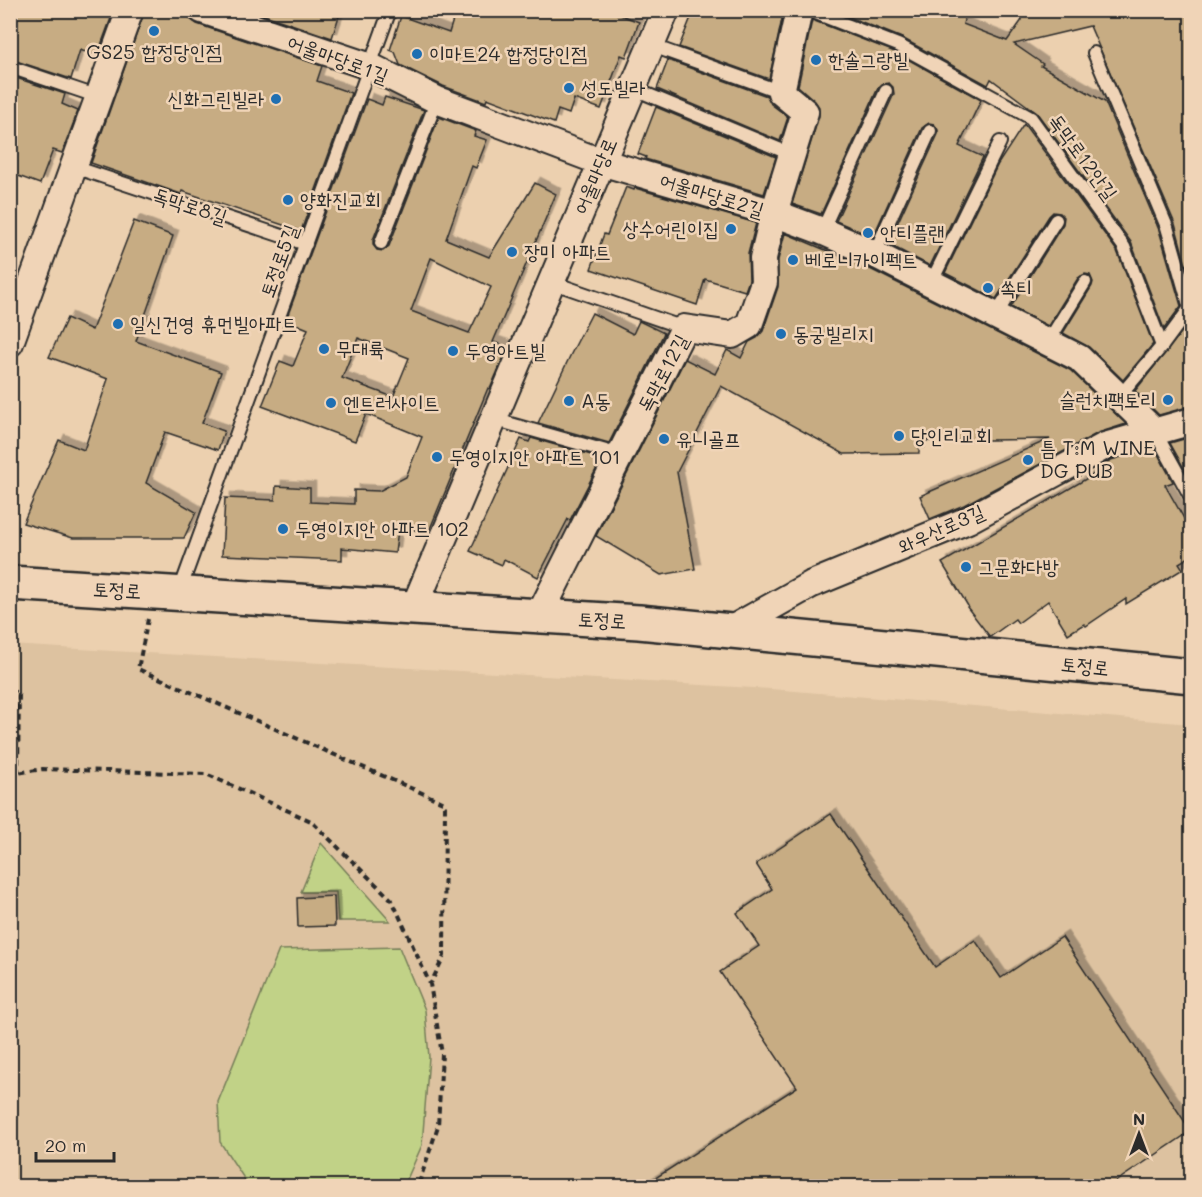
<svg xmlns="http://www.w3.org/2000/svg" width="1202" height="1197" viewBox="0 0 1202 1197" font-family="Mali,'Poor Story',sans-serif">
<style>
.built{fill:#ddc2a0}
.green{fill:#c1d287;stroke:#767e59;stroke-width:1.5}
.building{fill:#c7ac83;stroke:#2b2b2b;stroke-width:1.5;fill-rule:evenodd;filter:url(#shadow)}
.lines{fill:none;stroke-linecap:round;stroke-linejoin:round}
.lane-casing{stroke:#2b2b2b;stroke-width:16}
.street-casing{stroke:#2b2b2b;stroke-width:30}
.secondary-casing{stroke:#2b2b2b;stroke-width:38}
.path{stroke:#2b2b2b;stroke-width:4;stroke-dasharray:6 4.5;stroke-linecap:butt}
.lane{stroke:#f0d4b7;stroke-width:12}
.street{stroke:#f0d4b7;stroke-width:26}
.secondary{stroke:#f0d4b7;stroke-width:33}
.poi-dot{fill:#1f6fb2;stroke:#f0d4b7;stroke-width:2}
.labels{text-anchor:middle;stroke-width:5;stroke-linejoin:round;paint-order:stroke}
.poi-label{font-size:20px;fill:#2b2b2b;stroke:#f0d4b7;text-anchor:start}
.street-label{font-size:20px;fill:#2b2b2b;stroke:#f0d4b7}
</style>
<defs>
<filter id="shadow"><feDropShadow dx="5.5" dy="-5.5" stdDeviation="0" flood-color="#0004"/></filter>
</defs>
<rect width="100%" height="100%" fill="#ecd0af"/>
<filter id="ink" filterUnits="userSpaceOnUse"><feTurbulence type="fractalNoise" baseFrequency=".0167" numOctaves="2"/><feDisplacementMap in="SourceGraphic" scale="12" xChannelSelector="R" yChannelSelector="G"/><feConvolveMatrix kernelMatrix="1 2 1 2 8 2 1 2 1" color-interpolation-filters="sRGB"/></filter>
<g filter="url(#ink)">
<polygon class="built" points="10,645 771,689 1191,724 1191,1186 11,1186"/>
<g class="green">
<polygon points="321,843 390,921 338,921 336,892 301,892"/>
<polygon points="399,947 425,1010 429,1057 422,1145 404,1186 249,1186 220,1142 218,1102 279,950"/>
</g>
<g class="building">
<polygon points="10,10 114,10 97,56 80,50 71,79 10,59"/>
<polygon points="145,10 187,10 190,19 197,24 322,66 317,81 351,93 301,231 182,191 181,194 91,163"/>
<polygon points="250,10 341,10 332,38"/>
<polygon points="456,10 607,10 639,22 626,57 621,55 601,109 574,99 569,114 558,110 554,123 487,98 486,102 443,86 400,65 395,52 390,50 401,16 449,33"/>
<polygon points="694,10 784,10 769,79 679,47"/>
<polygon points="832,10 945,10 965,16 963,24 1007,41 1022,20 1021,10 1191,13 1191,283 1175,224 1090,26 1014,44 1043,64 1041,66 1105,102 1159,230 1181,306 1164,329 1131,242 1037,113 991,79 988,85 902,38"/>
<polygon points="812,20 895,52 981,100 959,146 983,157 930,266 888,244 938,134 938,130 934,124 929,123 922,128 873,237 836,221 894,94 893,87 889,83 882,84 878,88 821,214 792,204 819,116 819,107 815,101 798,86"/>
<polygon points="668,60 767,96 771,104 788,117 780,141 657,89"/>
<polygon points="10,76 65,94 62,104 78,111 62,153 53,150 40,184 10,173"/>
<path d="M385,97l39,13 -51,130v5l4,5 6,1 6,-5 50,-129 37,14 -2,5 13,4 -11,28 -4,-2 -26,73 43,18 46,-74 21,11 -63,148 15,5 -18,42 -2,-1 -61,148 -28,-14 -4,31 -53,-5v12l-120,-5 3,-57 50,2 1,-14 34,2v14l44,2v-14l25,1 27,-14 16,-40 -56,-23 -11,27 -93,-35 18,-45 13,5 15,-37 -22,-9 81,-221 15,6zM431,258l60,29 -22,46 -58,-22zM358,338l51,20 -16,39 -51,-19z"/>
<polygon points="656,107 776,157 764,194 645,159 646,157 638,154"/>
<polygon points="1024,124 1117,251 1153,344 1123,380 1089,347 1063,333 1092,286 1093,282 1090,275 1085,274 1078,278 1048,326 1011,307 1063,224 1064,217 1060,213 1053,212 1049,216 996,299 945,273 998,164"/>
<polygon points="626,187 634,190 635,188 756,223 748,254 749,280 745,291 705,279 697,305 591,269 604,234 607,235"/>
<polygon points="134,221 173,236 136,341 221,372 202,423 224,431 218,450 165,432 146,483 196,512 184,538 73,538 23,523 59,440 84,450 108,379 49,357 67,318 92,330"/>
<polygon points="785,233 868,268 1070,370 1126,424 1098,433 964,505 930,519 920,496 1050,439 919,441 919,453 844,454 721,386 677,472 695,569 661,575 596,536 685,359 715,374 727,350 741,358 749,342 757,338 763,331 778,287 778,260"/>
<polygon points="592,313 633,334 639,321 664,333 609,443 538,423 571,354"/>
<polygon points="1191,320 1191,406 1159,415 1135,391"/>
<polygon points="1191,437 1191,476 1189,477 1170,443"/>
<polygon points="531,438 602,458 570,520 568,519 538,577 504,559 502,565 470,551 521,439 529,442"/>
<polygon points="1154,447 1173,482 1165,485 1191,531 1191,556 1179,563 1183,569 1126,604 1126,599 1086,626 1084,624 1068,634 1048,601 1018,623 1015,619 990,637 967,607 968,606 942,563 1098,472 1096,468 1111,460"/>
<polygon points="831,814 935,967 975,940 1001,978 1062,937 1191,1131 1109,1186 643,1186 797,1087 720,972 759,946 737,913 772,889 756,864"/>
<polygon points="334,896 335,926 298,927 297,898"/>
</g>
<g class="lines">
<g class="lane-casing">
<g id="lane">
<polyline points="808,10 898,45 1031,118 1124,247 1162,346"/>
<polyline points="650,45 781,92"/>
<polyline points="1094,53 1167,227 1190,308 1162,346 1119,397"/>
<polyline points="10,67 99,97"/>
<polyline points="632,88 793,155"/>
<polyline points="74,167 306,244"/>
<polyline points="822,231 886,91"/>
<polyline points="381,243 437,100"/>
<polyline points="874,254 930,131"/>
<polyline points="551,282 684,328"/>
<polyline points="931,283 1000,142"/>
<polyline points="995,316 1056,220"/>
<polyline points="1048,342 1085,282"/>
<polyline points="493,419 620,455"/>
<polyline points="1155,432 1192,499"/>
<polyline points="180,590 390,10"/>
</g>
</g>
<g class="street-casing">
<g id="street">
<polyline points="202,10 371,67 437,100 601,162 774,213 822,231 874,254 1079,358 1155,432"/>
<polyline points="10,343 130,10"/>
<polyline points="414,608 666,10"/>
<polyline points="539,616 684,328 732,335 749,325 764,282 763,258 774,213 805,112 781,92 799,10"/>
<polyline points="728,631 812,584 968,520 1105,446 1192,421"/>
</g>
</g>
<g class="secondary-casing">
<polyline id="secondary" points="10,583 639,622 1192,676"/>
</g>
<g class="path">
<polyline points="148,619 138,669 445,803 444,956 431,983"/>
<polyline points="10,690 19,694 18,772"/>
<polyline points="10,774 43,769 206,774 311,821 392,900 430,984 442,1054 438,1126 418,1186"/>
</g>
<use href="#lane" class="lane"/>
<use href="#street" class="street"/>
<use href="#secondary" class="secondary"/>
</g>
</g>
<g class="poi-dot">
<circle cx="154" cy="31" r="6"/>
<circle cx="417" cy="54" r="6"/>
<circle cx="816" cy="60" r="6"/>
<circle cx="569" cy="88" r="6"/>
<circle cx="276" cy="99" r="6"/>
<circle cx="288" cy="200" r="6"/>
<circle cx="731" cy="229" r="6"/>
<circle cx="868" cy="233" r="6"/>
<circle cx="512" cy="252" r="6"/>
<circle cx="793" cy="260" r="6"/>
<circle cx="988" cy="288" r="6"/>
<circle cx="118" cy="324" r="6"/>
<circle cx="781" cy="334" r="6"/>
<circle cx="324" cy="349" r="6"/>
<circle cx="453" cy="351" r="6"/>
<circle cx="1168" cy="400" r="6"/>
<circle cx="569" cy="401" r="6"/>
<circle cx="331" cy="403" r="6"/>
<circle cx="899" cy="436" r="6"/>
<circle cx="664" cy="439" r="6"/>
<circle cx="437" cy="457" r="6"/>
<circle cx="1028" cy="460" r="6"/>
<circle cx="283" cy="529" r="6"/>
<circle cx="966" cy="567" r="6"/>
</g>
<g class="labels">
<g class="poi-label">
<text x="154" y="59" text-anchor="middle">GS25 합정당인점</text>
<text x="429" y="61">이마트24 합정당인점</text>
<text x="828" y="67">한솔그랑빌</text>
<text x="581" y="95">성도빌라</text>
<text x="264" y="106" text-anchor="end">신화그린빌라</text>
<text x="300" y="207">양화진교회</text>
<text x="719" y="236" text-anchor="end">상수어린이집</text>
<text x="880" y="240">안티플랜</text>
<text x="524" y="259">장미 아파트</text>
<text x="805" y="267">베로니카이펙트</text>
<text x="1000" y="295">쏙티</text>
<text x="130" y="331">일신건영 휴먼빌아파트</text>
<text x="793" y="341">동궁빌리지</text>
<text x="336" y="356">무대륙</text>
<text x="465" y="358">두영아트빌</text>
<text x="1156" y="407" text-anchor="end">슬런치팩토리</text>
<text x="581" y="408">A동</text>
<text x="343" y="410">엔트러사이트</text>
<text x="911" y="443">당인리교회</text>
<text x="676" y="446">유니골프</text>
<text x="1040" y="455">틈 T:M WINE<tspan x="1040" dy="23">DG PUB</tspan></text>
<text x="449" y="464">두영이지안 아파트 101</text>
<text x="295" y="536">두영이지안 아파트 102</text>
<text x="978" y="574">그문화다방</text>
</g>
<g class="street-label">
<text transform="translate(338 59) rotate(20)" y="7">어울마당로1길</text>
<text transform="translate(1083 157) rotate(54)" y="7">독막로12안길</text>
<text transform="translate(595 176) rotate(-67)" y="7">어울마당로</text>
<text transform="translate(712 195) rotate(17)" y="7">어울마당로2길</text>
<text transform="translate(190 206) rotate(18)" y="7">독막로8길</text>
<text transform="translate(279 261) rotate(-70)" y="7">토정로5길</text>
<text transform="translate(663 373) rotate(-62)" y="7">독막로12길</text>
<text transform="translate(941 529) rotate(-24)" y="7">와우산로3길</text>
<text transform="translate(117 590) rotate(3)" y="7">토정로</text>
<text transform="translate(602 620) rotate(3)" y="7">토정로</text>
<text transform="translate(1085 666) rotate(6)" y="7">토정로</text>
</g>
</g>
<rect width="1202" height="1197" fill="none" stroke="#f0d4b7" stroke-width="36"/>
<rect x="18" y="18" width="1166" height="1161" fill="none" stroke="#2b2b2b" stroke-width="2" filter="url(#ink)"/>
<g transform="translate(1139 1134)" stroke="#f0d4b7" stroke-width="4.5" paint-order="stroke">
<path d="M0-4.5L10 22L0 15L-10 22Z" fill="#2b2b2b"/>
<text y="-9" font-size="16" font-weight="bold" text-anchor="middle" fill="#2b2b2b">N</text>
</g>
<path d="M36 1152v9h78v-9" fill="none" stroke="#2b2b2b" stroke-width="3"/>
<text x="45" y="1152" font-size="18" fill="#2b2b2b" stroke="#f0d4b7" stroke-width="4.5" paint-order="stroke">20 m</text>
</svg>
